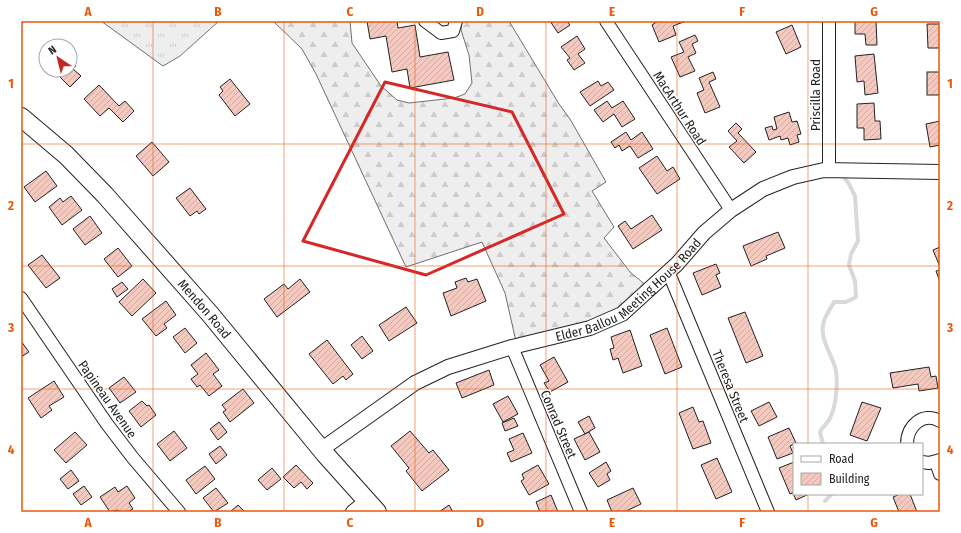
<svg xmlns="http://www.w3.org/2000/svg" width="961" height="533" viewBox="0 0 961 533" font-family="'Fira Sans Condensed',sans-serif">
<style>
.grass{fill:url(#grass-tufts);stroke:#6f6f6f}
.forest{fill:url(#forest-firs);stroke:#6f6f6f}
.lines{fill:none;stroke-linecap:round;stroke-linejoin:round}
.stream{stroke:#d9d9d9;stroke-width:4}
.building{fill:url(#building-hatch);stroke:#222}
.minor-casing{stroke:#222;stroke-width:14}
.tertiary-casing{stroke:#222;stroke-width:16}
.primary-casing{stroke:#222;stroke-width:20}
.minor{stroke:#fff;stroke-width:12}
.tertiary{stroke:#fff;stroke-width:14}
.primary{stroke:#fff;stroke-width:18}
.marked{fill:none;stroke:#d62828;stroke-width:3;stroke-linejoin:round}
.grid{fill:none;stroke:#e8590c;stroke-width:1;stroke-opacity:0.55}
.labels{text-anchor:middle;stroke-width:3;stroke-linejoin:round;paint-order:stroke}
.street-label{font-size:13px;fill:#222;stroke:#fff}
.neatline{fill:none;stroke:#e8590c;stroke-width:1.5}
.grid-label{font-size:13px;text-anchor:middle;font-weight:bold;fill:#e8590c}
</style>
<defs>
<pattern id="grass-tufts" width="24" height="20" patternUnits="userSpaceOnUse"><rect width="24" height="20" fill="#eee"/><path d="M3 7l-1-3M5 7V3M7 7l1-3M15 17l-1-3M17 17v-4M19 17l1-3" fill="none" stroke="#ccc"/></pattern>
<pattern id="forest-firs" width="22" height="20" patternUnits="userSpaceOnUse"><rect width="22" height="20" fill="#eee"/><path d="M5 1l3.5 6h-7zM16 11l3.5 6h-7z" fill="#ccc"/></pattern>
<pattern id="building-hatch" width="6" height="6" patternUnits="userSpaceOnUse"><rect width="6" height="6" fill="#f3c9c0"/><path d="M-1 1l2-2M0 6l6-6M5 7l2-2" fill="none" stroke="#d0aca5"/></pattern>
</defs>
<rect width="100%" height="100%" fill="#fff"/>
<polygon class="grass" points="101,21 219,21 180,56 163,66"/>
<polygon class="forest" points="273,21 350,21 352,43 381,86 397,100 409,103 454,98 465,94 472,83 469,55 461,30 462,21 509,21 559,104 570,119 606,182 592,191 614,227 604,238 630,272 648,287 616,315 517,346 505,293 482,242 406,267 316,74 302,49"/>
<g class="lines">
<g class="stream">
<path d="M823,444l-3,-12c2,-5 6,-7 9,-12 7,-12 9,-35 7,-49 -3,-16 -18,-33 -12,-50 2,-7 7,-13 10,-19h12l10,-5 -1,-16 -6,-16 2,-11 7,-13 -3,-45 -6,-12 -5,-7"/>
<polyline points="825,501 832,494"/>
</g>
</g>
<g class="building">
<polygon points="367,21 397,21 398,28 415,25 420,57 448,52 454,80 410,88 407,69 392,72 386,36 370,39"/>
<polygon points="550,21 567,21 570,25 558,33"/>
<polygon points="658,21 686,21 673,26 676,35 659,42 652,25"/>
<polygon points="855,21 876,21 877,45 866,45 865,34 855,34"/>
<polygon points="927,24 940,24 940,48 928,48"/>
<polygon points="792,25 801,47 786,54 776,32"/>
<polygon points="695,35 698,41 692,44 696,53 688,57 695,71 680,77 671,57 684,52 679,42"/>
<polygon points="577,36 585,49 578,54 585,63 574,70 567,60 570,58 561,47"/>
<polygon points="874,54 878,93 865,95 864,81 857,82 855,56"/>
<polygon points="70,60 76,66 73,69 81,76 70,87 53,70 70,70"/>
<polygon points="713,72 716,79 709,82 720,107 705,113 697,93 704,90 699,78"/>
<rect x="927" y="72" width="13" height="23"/>
<polygon points="230,79 250,104 235,116 219,95 223,91 220,87"/>
<polygon points="598,81 601,86 608,82 614,90 590,106 580,92"/>
<polygon points="99,85 119,106 125,101 134,111 123,122 109,108 100,116 84,99"/>
<polygon points="607,101 612,108 623,101 635,119 622,127 614,114 603,122 594,110"/>
<polygon points="874,103 875,121 880,121 881,139 864,140 864,128 857,128 857,104"/>
<polygon points="789,112 792,122 797,121 801,134 797,135 799,142 790,145 788,138 781,140 780,136 769,140 765,128 772,126 773,130 777,129 774,117"/>
<polygon points="940,121 940,145 930,147 926,124"/>
<polygon points="736,123 742,129 738,133 756,152 744,163 729,147 737,141 728,131"/>
<polygon points="626,132 631,140 642,132 653,149 638,158 630,146 622,151 619,145 615,148 611,142"/>
<polygon points="152,142 169,162 153,176 136,156"/>
<polygon points="657,156 667,171 673,167 680,179 657,194 639,168"/>
<polygon points="46,171 57,186 35,202 24,187"/>
<polygon points="190,188 206,209 199,214 197,211 190,216 176,198"/>
<polygon points="71,196 82,210 62,225 49,207 60,198 63,202"/>
<polygon points="652,215 662,230 633,249 618,226 625,221 631,229"/>
<polygon points="90,216 102,233 85,245 73,229"/>
<polygon points="778,232 785,248 766,256 767,259 751,266 743,246"/>
<polygon points="940,247 940,267 933,250"/>
<polygon points="118,248 132,266 118,277 104,259"/>
<polygon points="42,255 60,278 46,288 28,265"/>
<polygon points="716,264 720,273 716,275 721,287 702,295 693,273"/>
<polygon points="940,270 940,282 936,271"/>
<polygon points="466,278 468,282 477,279 486,301 451,316 443,293 457,288 455,282"/>
<polygon points="143,279 156,293 132,316 119,302"/>
<polygon points="300,279 310,292 277,317 264,299 284,284 288,289"/>
<polygon points="122,282 128,289 117,297 112,289"/>
<polygon points="166,301 176,315 164,324 167,328 156,336 142,319"/>
<polygon points="406,307 417,323 389,341 379,325"/>
<polygon points="745,312 763,356 746,363 728,318"/>
<polygon points="185,328 197,343 185,353 173,337"/>
<polygon points="667,328 682,367 665,374 650,335"/>
<polygon points="630,330 642,366 623,373 618,358 613,360 610,349 614,348 611,337"/>
<polygon points="362,336 373,351 362,359 351,345"/>
<polygon points="327,340 353,374 346,380 343,376 333,384 309,354"/>
<polygon points="21,341 29,352 21,357"/>
<polygon points="206,353 219,370 213,374 222,386 209,396 200,385 197,387 191,379 198,374 191,365"/>
<polygon points="554,357 568,382 550,392 544,383 549,381 540,365"/>
<polygon points="929,367 931,377 936,376 938,388 919,391 918,384 893,388 890,373"/>
<polygon points="489,370 494,385 462,398 456,383"/>
<polygon points="124,377 136,392 120,403 109,388"/>
<polygon points="54,381 64,397 49,406 52,410 41,418 28,398"/>
<polygon points="243,389 254,403 230,422 223,412 226,410 222,405"/>
<polygon points="508,396 518,414 503,422 493,404"/>
<polygon points="142,401 147,406 149,405 156,415 141,427 129,411"/>
<polygon points="769,402 777,417 759,426 751,411"/>
<polygon points="862,402 881,408 867,441 850,435"/>
<polygon points="693,407 699,422 703,421 711,443 693,449 679,413"/>
<polygon points="589,416 595,428 585,434 578,422"/>
<polygon points="514,418 518,426 505,431 502,423"/>
<polygon points="219,422 227,432 218,440 210,429"/>
<polygon points="789,428 796,443 790,446 793,453 777,459 768,437"/>
<polygon points="174,431 187,448 170,461 157,444"/>
<polygon points="410,431 429,453 433,450 449,470 422,491 406,471 409,468 391,446"/>
<polygon points="75,432 87,445 66,463 54,450"/>
<polygon points="589,432 600,452 585,460 574,439"/>
<polygon points="523,433 532,453 511,462 507,453 514,450 509,439"/>
<polygon points="220,446 227,455 216,464 209,454"/>
<polygon points="717,458 732,492 716,499 701,465"/>
<polygon points="606,462 611,471 607,474 610,480 598,487 589,473"/>
<polygon points="794,462 794,494 809,494 796,500 793,493 790,494 779,468"/>
<polygon points="296,465 313,483 307,489 301,482 294,488 283,477"/>
<polygon points="538,465 549,484 529,495 521,481 524,479 522,474"/>
<polygon points="205,466 215,479 196,494 186,480"/>
<polygon points="272,468 281,479 267,490 258,480"/>
<polygon points="71,470 79,481 68,489 60,479"/>
<polygon points="84,486 92,497 81,505 73,494"/>
<polygon points="127,486 135,498 129,503 133,509 127,512 119,512 118,510 110,512 100,497 115,487 118,492"/>
<polygon points="216,488 228,503 214,512 203,498"/>
<polygon points="633,488 641,504 624,512 612,512 607,500"/>
<polygon points="900,494 910,494 917,512 899,512 893,497"/>
<polygon points="551,495 558,512 540,512 536,502"/>
<polygon points="238,505 245,512 230,512"/>
<polygon points="449,505 453,512 439,512"/>
</g>
<g class="lines">
<g class="minor-casing">
<g id="minor">
<polyline points="425,21 441,33 453,31 456,21"/>
<polyline points="606,21 731,210"/>
<polyline points="829,170 829,21"/>
<polyline points="668,271 768,512"/>
<polyline points="21,298 107,424 133,458 179,512"/>
<polyline points="512,347 581,512"/>
<path d="M907,444c0,-17 15,-33 33,-23"/>
<polyline points="922,462 929,463 940,460"/>
<polyline points="936,462 940,474"/>
</g>
</g>
<g class="tertiary-casing">
<g id="tertiary">
<path id="s1" d="M322,449l93,-66 33,-16 64,-20 78,-19 32,-14 55,-50 27,-31 27,-23 32,-21 30,-12 31,-7 116,2"/>
<polyline points="353,512 367,501"/>
</g>
</g>
<g class="primary-casing">
<g id="primary">
<path id="s2" d="M21,117l45,38 39,40 105,119 115,140 52,58"/>
</g>
</g>
<use href="#minor" class="minor"/>
<use href="#tertiary" class="tertiary"/>
<use href="#primary" class="primary"/>
</g>
<path class="marked" d="M385,82l127,30 52,102 -138,61 -123,-34z"/>
<path class="grid" d="M153,21v491M284,21v491M415,21v491M546,21v491M677,21v491M808,21v423M21,144h919M21,266h919M21,389h919M808,494v18"/>
<g class="labels">
<g class="street-label">
<text transform="translate(815 95) rotate(-90)" y="5">Priscilla Road</text>
<text transform="translate(680 108) rotate(57)" y="5">MacArthur Road</text>
<text dy="5" stroke="none"><textPath href="#s1" startOffset="351">Elder Ballou Meeting House Road</textPath></text>
<text dy="5" stroke="none"><textPath href="#s2" startOffset="266">Mendon Road</textPath></text>
<text transform="translate(731 386) rotate(68)" y="5">Theresa Street</text>
<text transform="translate(108 399) rotate(55)" y="5">Papineau Avenue</text>
<text transform="translate(559 424) rotate(67)" y="5">Conrad Street</text>
</g>
</g>
<rect width="961" height="533" fill="none" stroke="#ffffff" stroke-width="44"/>
<rect x="793" y="443" width="130" height="52" fill="#ffffff" stroke="#a7a7a7"/>
<rect x="801" y="456" width="20" height="6" fill="#ffffff" stroke="#a7a7a7"/>
<text x="829" y="463" font-size="12" fill="#222222">Road</text>
<rect x="801" y="473" width="20" height="12" fill="url(#building-hatch)" stroke="#a7a7a7"/>
<text x="829" y="483" font-size="12" fill="#222222">Building</text>
<g transform="translate(58 58) rotate(325)"><circle r="19" fill="#ffffff" stroke="#a7a7a7"/>
<path d="M0-3L7 15L0 10L-7 15Z" fill="#c62828"/>
<text y="-6" font-size="11" font-weight="bold" text-anchor="middle" fill="#222222">N</text>
</g>
<rect x="22" y="22" width="917" height="489" class="neatline"/>
<g class="grid-label">
<text x="88" y="16">A</text>
<text x="218" y="16">B</text>
<text x="350" y="16">C</text>
<text x="480" y="16">D</text>
<text x="612" y="16">E</text>
<text x="742" y="16">F</text>
<text x="874" y="16">G</text>
<text x="11" y="88">1</text>
<text x="950" y="88">1</text>
<text x="11" y="210">2</text>
<text x="950" y="210">2</text>
<text x="11" y="332">3</text>
<text x="950" y="332">3</text>
<text x="11" y="454">4</text>
<text x="950" y="454">4</text>
<text x="88" y="527">A</text>
<text x="218" y="527">B</text>
<text x="350" y="527">C</text>
<text x="480" y="527">D</text>
<text x="612" y="527">E</text>
<text x="742" y="527">F</text>
<text x="874" y="527">G</text>
</g>
</svg>
